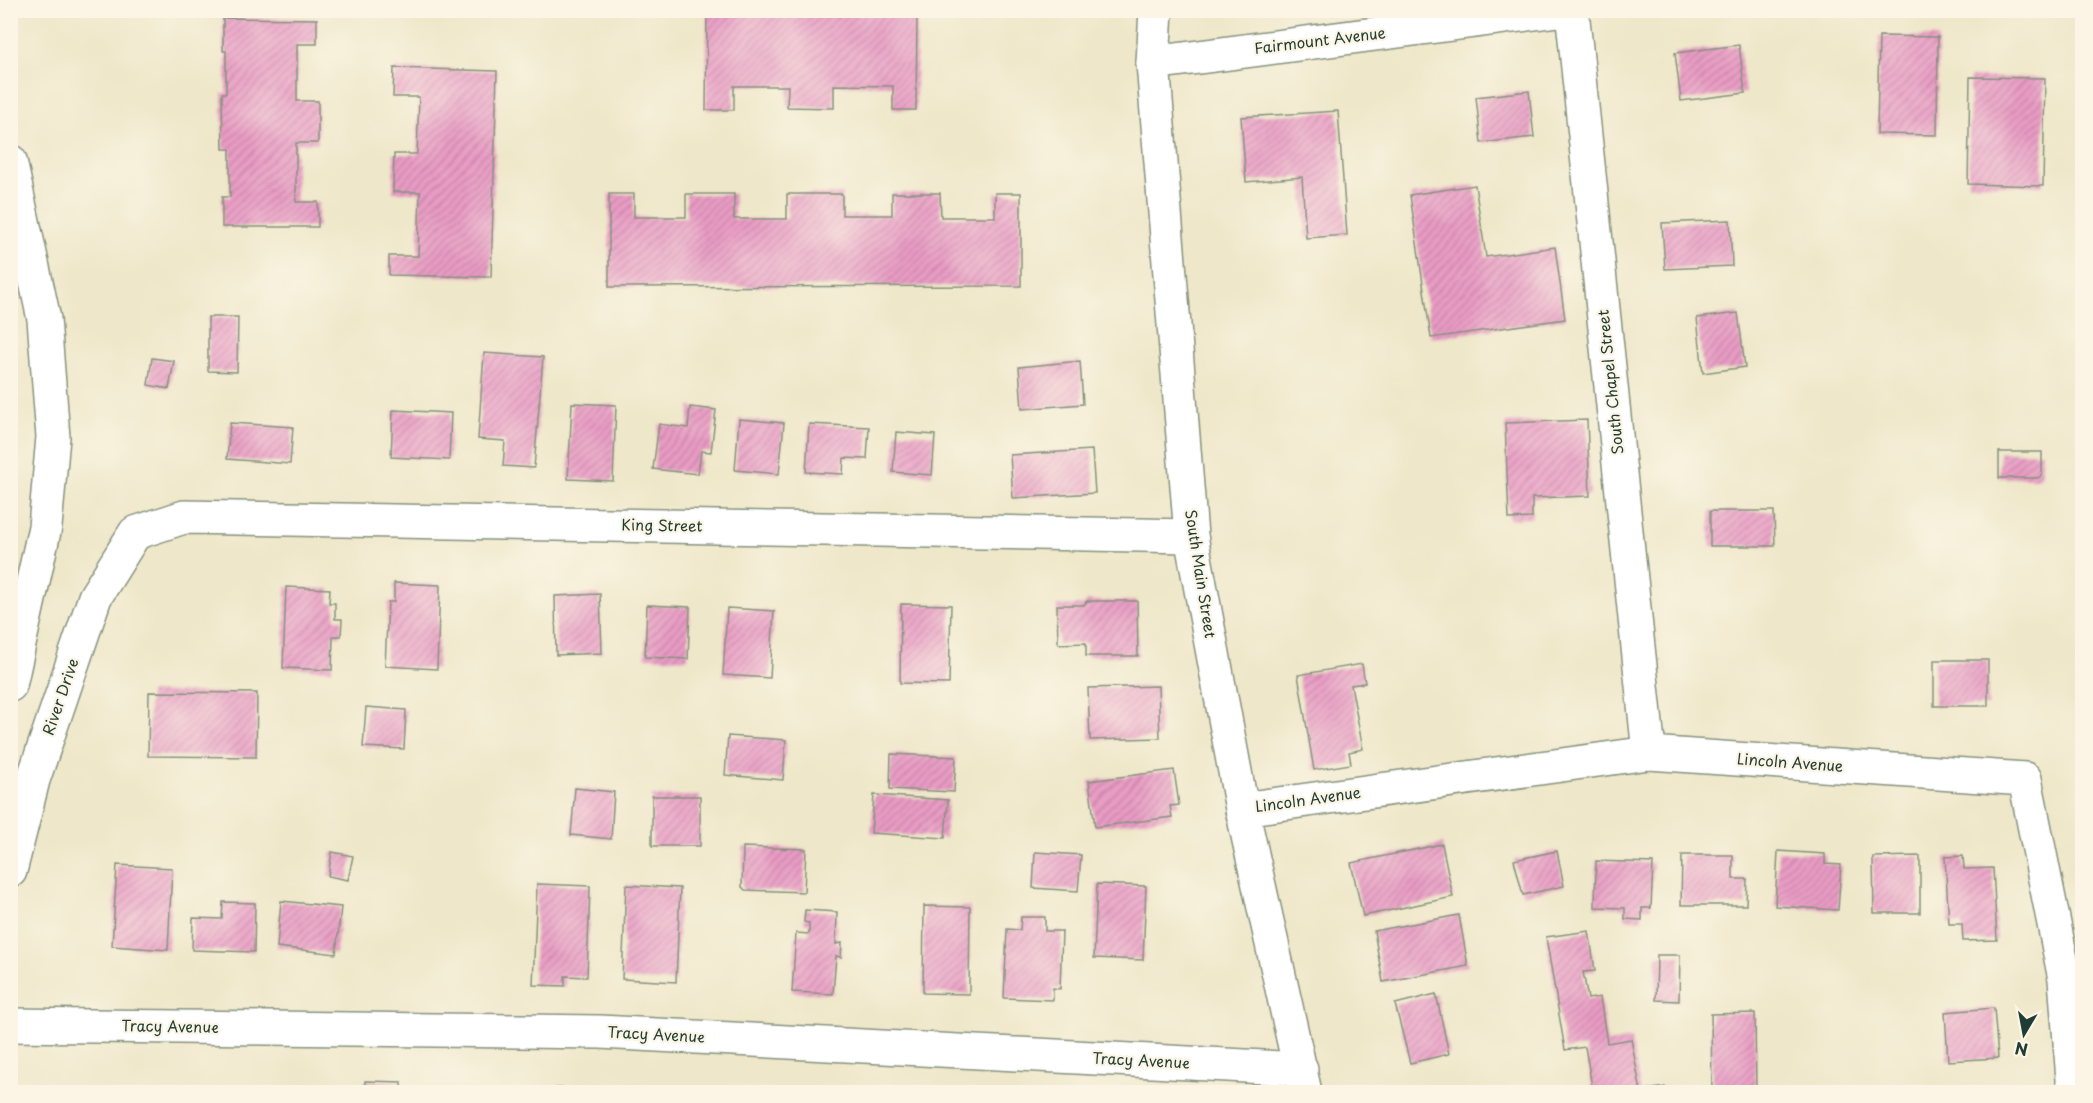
<svg xmlns="http://www.w3.org/2000/svg" width="2093" height="1103" viewBox="0 0 2093 1103" font-family="'Playpen Sans',sans-serif">
<style>
.building{fill:url(#building-hatch)}
.lines{fill:none;stroke-linecap:round;stroke-linejoin:round}
.minor-casing{stroke:#86927e;stroke-width:36}
.major-casing{stroke:#86927e;stroke-width:36}
.minor{stroke:#fff;stroke-width:33}
.major{stroke:#fff;stroke-width:33}
.labels{text-anchor:middle;stroke-width:4.5;stroke-linejoin:round;paint-order:stroke}
.street-label{font-size:15px;fill:#1f3d34;stroke:#fcf5e5}
</style>
<defs>
<pattern id="building-hatch" width="6" height="6" patternUnits="userSpaceOnUse" patternTransform="scale(1.5)"><rect width="6" height="6" fill="#ea9cc5"/><path d="M-1 1l2-2M0 6l6-6M5 7l2-2" fill="none" stroke="#bd80a1"/></pattern>
</defs>
<rect width="100%" height="100%" fill="#fcf5e5"/>
<filter id="ink" filterUnits="userSpaceOnUse"><feTurbulence type="fractalNoise" baseFrequency=".0167" numOctaves="2"/><feDisplacementMap in="SourceGraphic" scale="12" xChannelSelector="R" yChannelSelector="G"/><feConvolveMatrix kernelMatrix="1 2 1 2 8 2 1 2 1" color-interpolation-filters="sRGB"/></filter>
<filter id="wash" filterUnits="userSpaceOnUse"><feTurbulence type="fractalNoise" baseFrequency=".008" numOctaves="4" result="noise"/><feDisplacementMap in="SourceGraphic" scale="24" xChannelSelector="R" yChannelSelector="G"/><feGaussianBlur stdDeviation="1.35" result="paint"/><feColorMatrix in="noise" values="0 0 0 0 0 0 0 0 0 0 0 0 0 0 0 0 0 1.4 0 .05"/><feComposite in="paint" operator="in"/></filter>
<g filter="url(#wash)">
<rect width="100%" height="100%" fill="#eee7c9"/>
<g id="blocks">
<g class="building">
<polygon points="707,13 917,15 916,110 893,110 893,86 834,85 834,108 787,107 788,86 734,86 734,110 706,110"/>
<polygon points="223,18 317,19 317,44 297,44 297,101 318,101 318,143 296,143 296,202 318,202 318,227 222,227 222,197 230,197 230,149 223,149 222,93 226,93 226,51 223,51"/>
<polygon points="1879,36 1938,37 1937,135 1877,134"/>
<polygon points="1739,45 1745,93 1681,101 1675,53"/>
<polygon points="394,68 497,71 491,277 389,275 389,256 418,256 420,192 393,192 394,154 417,154 419,97 393,97"/>
<polygon points="1970,77 2045,78 2043,186 1968,184"/>
<polygon points="1529,91 1534,137 1481,143 1476,97"/>
<polygon points="1338,111 1347,235 1306,238 1302,177 1246,182 1241,117"/>
<polygon points="1475,185 1486,257 1555,247 1565,319 1431,338 1410,195"/>
<polygon points="892,193 940,193 941,217 995,217 995,193 1021,193 1021,286 609,287 609,194 634,194 634,217 686,217 686,194 734,194 734,219 787,219 787,194 842,194 842,215 892,215"/>
<polygon points="1730,220 1732,266 1665,269 1662,223"/>
<polygon points="1738,313 1745,367 1703,373 1697,318"/>
<polygon points="208,317 238,317 237,372 208,371"/>
<polygon points="484,353 543,357 534,468 503,466 505,441 478,439"/>
<polygon points="152,358 174,361 169,389 148,385"/>
<polygon points="1080,361 1083,404 1022,409 1019,367"/>
<polygon points="572,403 616,405 613,481 568,479"/>
<polygon points="690,407 716,410 711,452 701,451 698,474 653,469 659,424 688,428"/>
<polygon points="393,410 451,413 449,460 391,457"/>
<polygon points="739,419 784,423 779,474 735,470"/>
<polygon points="1587,420 1590,496 1532,498 1532,518 1509,519 1505,423"/>
<polygon points="230,423 293,427 290,464 227,459"/>
<polygon points="809,424 869,427 867,459 844,458 843,474 806,472"/>
<polygon points="896,432 935,435 932,475 893,472"/>
<polygon points="1092,450 1095,493 1013,498 1010,455"/>
<polygon points="1999,452 2042,452 2042,475 2038,478 1999,478"/>
<polygon points="1710,511 1774,511 1775,546 1710,546"/>
<polygon points="394,583 440,585 437,669 385,666 388,602 394,602"/>
<polygon points="286,587 330,589 329,603 335,603 335,619 342,619 341,636 333,636 332,670 283,668"/>
<polygon points="600,594 602,653 556,655 555,596"/>
<polygon points="1087,601 1137,601 1138,656 1086,656 1086,643 1058,644 1057,605 1084,605"/>
<polygon points="901,604 951,605 949,684 900,683"/>
<polygon points="647,605 690,607 688,659 645,657"/>
<polygon points="727,608 774,611 770,678 723,675"/>
<rect x="1934" y="660" width="54" height="46"/>
<polygon points="1362,664 1365,683 1351,685 1363,749 1349,752 1351,764 1314,770 1298,675"/>
<polygon points="1158,686 1160,738 1090,740 1088,688"/>
<polygon points="149,692 257,693 256,757 148,756"/>
<polygon points="366,707 406,710 404,749 363,747"/>
<polygon points="728,736 786,740 783,780 725,775"/>
<polygon points="891,754 956,757 954,792 890,789"/>
<polygon points="1174,770 1179,805 1170,806 1172,817 1095,827 1089,781"/>
<polygon points="575,788 614,792 611,839 571,835"/>
<polygon points="874,795 948,800 945,838 871,833"/>
<rect x="652" y="796" width="48" height="50"/>
<polygon points="1442,844 1453,897 1363,916 1351,863"/>
<polygon points="743,847 806,849 804,892 745,890 742,887"/>
<polygon points="1557,851 1564,886 1523,895 1514,860"/>
<polygon points="1778,851 1825,854 1825,864 1841,865 1838,910 1775,906"/>
<polygon points="332,852 353,856 348,880 328,876"/>
<polygon points="1035,852 1081,855 1078,891 1033,888"/>
<polygon points="1682,855 1733,855 1733,879 1747,879 1746,905 1681,905"/>
<polygon points="1920,856 1920,913 1874,913 1873,857"/>
<polygon points="1963,856 1964,869 1993,868 1997,940 1963,941 1962,924 1949,924 1945,857"/>
<polygon points="1596,861 1653,863 1651,908 1642,908 1642,920 1625,919 1625,908 1595,907"/>
<polygon points="117,865 172,868 168,950 112,946"/>
<polygon points="537,884 590,886 587,977 565,976 565,986 533,985"/>
<polygon points="1097,884 1146,886 1143,960 1094,958"/>
<polygon points="626,885 680,888 676,982 622,979"/>
<polygon points="281,901 341,907 336,954 277,947"/>
<polygon points="223,902 255,903 254,952 192,950 193,918 222,919"/>
<polygon points="924,906 970,907 969,994 923,993"/>
<polygon points="805,910 837,912 836,944 842,943 841,957 836,956 833,994 792,992 796,933 809,934 809,923 804,922"/>
<polygon points="1459,915 1468,966 1383,982 1374,931"/>
<polygon points="1021,917 1045,917 1045,931 1062,931 1060,989 1053,988 1053,1000 1004,998 1007,929 1020,930"/>
<polygon points="1589,931 1595,971 1583,972 1588,999 1600,997 1607,1043 1631,1039 1641,1092 1593,1092 1585,1047 1565,1050 1546,937"/>
<polygon points="1657,955 1680,955 1679,1001 1656,1000"/>
<polygon points="1436,994 1449,1054 1410,1063 1395,1004"/>
<polygon points="1994,1008 1998,1058 1948,1061 1945,1012"/>
<polygon points="1755,1013 1756,1092 1712,1092 1711,1014"/>
<polygon points="365,1081 402,1082 402,1092 365,1092"/>
<polygon points="1665,1087 1666,1092 1641,1092 1641,1091"/>
<polygon points="556,1088 594,1089 594,1092 555,1092"/>
</g>
</g>
</g>
<g filter="url(#ink)">
<use href="#blocks" fill-opacity="0" stroke="#86927e" stroke-width="1.5"/>
<g class="lines">
<g class="minor-casing">
<g id="minor">
<polyline points="1572,10 1649,753"/>
<polyline points="1153,63 1558,10"/>
<polyline points="10,161 44,319 53,437 45,527 10,685"/>
<polyline points="1242,809 1649,753 2025,779 2065,979 2074,1092"/>
<polyline points="10,871 33,780 95,597 135,533 184,517 1191,536"/>
<polyline points="10,1025 600,1032 1301,1069"/>
</g>
</g>
<g class="major-casing">
<polyline id="major" points="1156,10 1153,63 1191,536 1242,809 1305,1092"/>
</g>
<use href="#minor" class="minor"/>
<use href="#major" class="major"/>
</g>
</g>
<g class="labels">
<g class="street-label">
<text transform="translate(1320 41) rotate(-7)" y="5">Fairmount Avenue</text>
<text transform="translate(1611 382) rotate(-96)" y="5">South Chapel Street</text>
<text transform="translate(662 526) rotate(1)" y="5">King Street</text>
<text transform="translate(1200 574) rotate(81)" y="5">South Main Street</text>
<text transform="translate(61 697) rotate(-71)" y="5">River Drive</text>
<text transform="translate(1790 763) rotate(4)" y="5">Lincoln Avenue</text>
<text transform="translate(1308 800) rotate(-8)" y="5">Lincoln Avenue</text>
<text transform="translate(170 1027) rotate(1)" y="5">Tracy Avenue</text>
<text transform="translate(656 1035) rotate(3)" y="5">Tracy Avenue</text>
<text transform="translate(1141 1061) rotate(3)" y="5">Tracy Avenue</text>
</g>
</g>
<rect width="2093" height="1103" fill="none" stroke="#fcf5e5" stroke-width="36"/>
<g transform="translate(2024 1034) rotate(190)" stroke="#fcf5e5" stroke-width="4.5" paint-order="stroke">
<path d="M0-4.5L10 22L0 15L-10 22Z" fill="#1f3d34"/>
<text y="-9" font-size="16" font-weight="bold" text-anchor="middle" fill="#1f3d34">N</text>
</g>
</svg>
